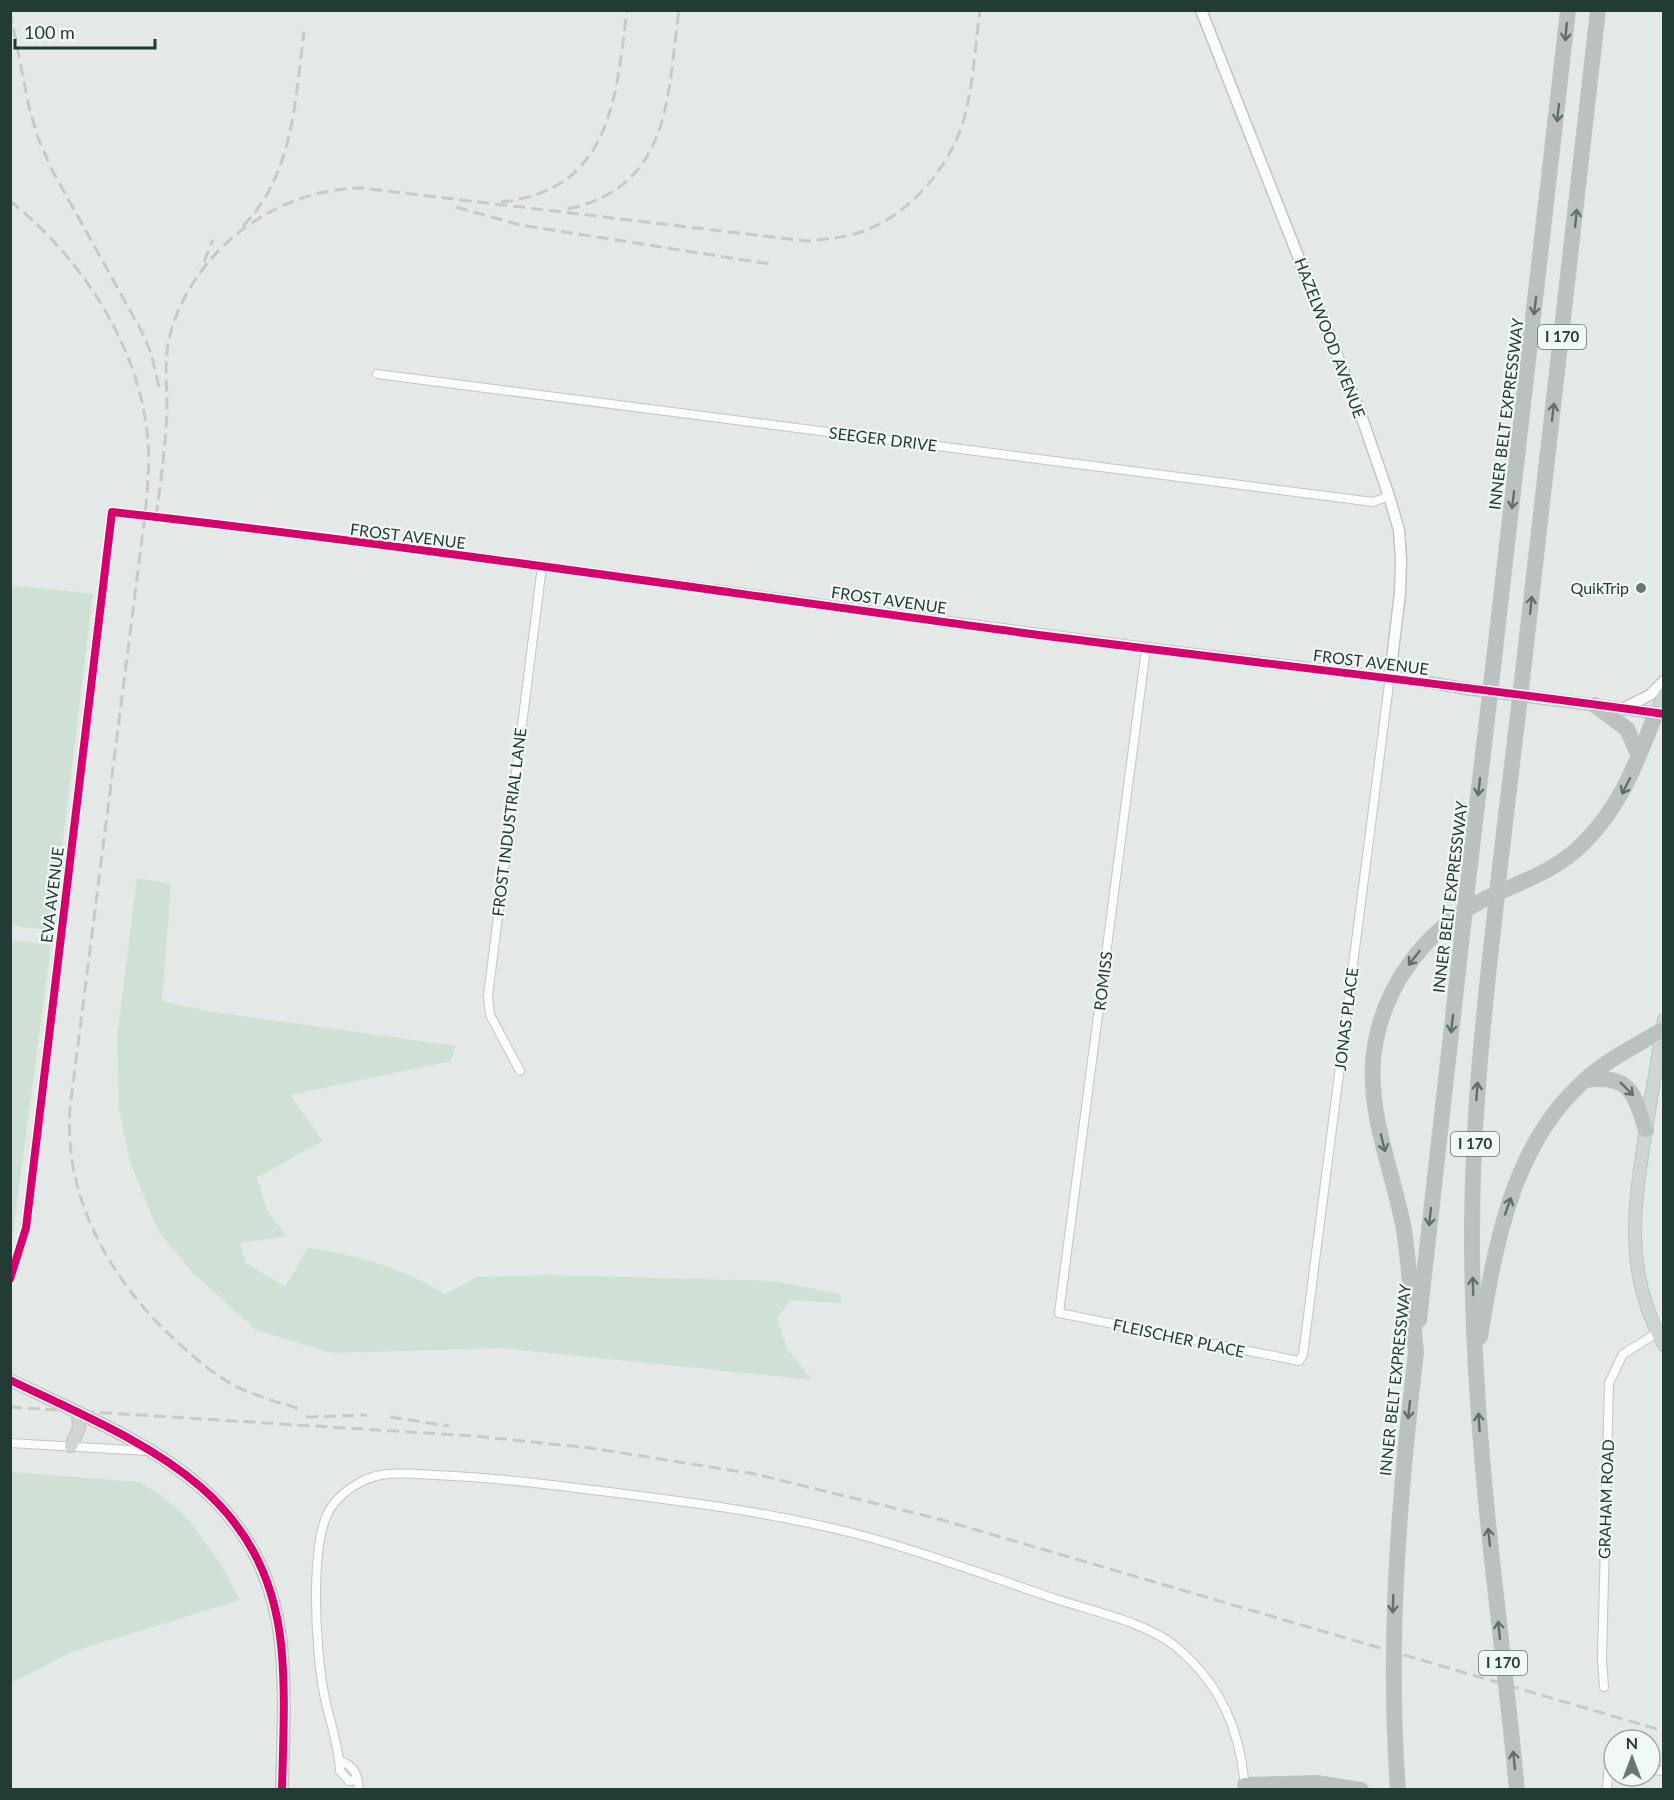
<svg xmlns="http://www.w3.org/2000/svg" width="1674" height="1800" viewBox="0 0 1674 1800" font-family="Lato,sans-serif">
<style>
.green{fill:#cee1d4}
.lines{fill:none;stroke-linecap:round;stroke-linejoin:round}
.street-casing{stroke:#c1c6c4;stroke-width:10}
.secondary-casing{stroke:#c0c6c4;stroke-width:13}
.primary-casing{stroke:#bdc5c2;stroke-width:14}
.highway-casing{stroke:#bdc5c2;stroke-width:16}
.street{stroke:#fbfcfb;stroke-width:8}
.secondary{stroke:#fbfcfb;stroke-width:10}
.primary{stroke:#ced5d3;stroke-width:12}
.highway{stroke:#bbc1c0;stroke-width:14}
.rail{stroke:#c7cac9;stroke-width:3;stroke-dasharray:12 6;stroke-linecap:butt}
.highway-bridge-casing{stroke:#bdc5c2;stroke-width:16;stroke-linecap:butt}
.highway-bridge{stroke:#bbc1c0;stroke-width:14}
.cycleway-casing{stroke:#f2f8f5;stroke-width:11}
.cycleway{stroke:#d6006c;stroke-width:8}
.oneway{stroke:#60716d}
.poi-dot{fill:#677873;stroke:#f2f8f5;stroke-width:2}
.labels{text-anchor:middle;stroke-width:4.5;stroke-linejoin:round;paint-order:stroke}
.shield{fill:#f2f8f5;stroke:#61746f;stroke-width:1.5}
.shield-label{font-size:15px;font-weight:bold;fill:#233b35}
.street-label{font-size:16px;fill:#233b35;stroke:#f2f8f5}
.poi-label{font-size:16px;fill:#233b35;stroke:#f2f8f5;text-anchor:end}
</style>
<rect width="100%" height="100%" fill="#e4e9e7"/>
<g class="green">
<polygon points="11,585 93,594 52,931 11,925"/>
<path d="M137,878l34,6 -9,117 51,11 243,34 -5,15 -161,34 33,46 -66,36 10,33 20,26 -47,7 6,20 39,24 23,-39c53,8 90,19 137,46l32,-17 73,-2 224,6 66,13 1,9 -50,-3 -14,18 10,31 25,31 -312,-32 -168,5 -76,-23 -64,-58 -34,-41 -28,-69 -11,-53 -2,-72z"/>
<polygon points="11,940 51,945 11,1248 10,940"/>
<polygon points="11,1472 139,1482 158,1493 190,1521 221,1565 240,1600 74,1651 11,1683"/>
</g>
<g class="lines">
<g class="street-casing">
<g id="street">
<polyline points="377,374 1373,502 1389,496"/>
<polyline points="520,1071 490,1015 488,996 542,566"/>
<path d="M10,1279l16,-51 86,-716c427,48 851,116 1278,164l-87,679 -4,6 -240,-48 87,-664"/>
<polyline points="10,1443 147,1451"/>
<polyline points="1604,1687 1602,1659 1609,1383 1623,1354 1657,1333"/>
<path d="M340,1761c15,5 18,14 19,29"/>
<polyline points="1650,1768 1664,1772"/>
<path d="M357,1780l-8,1 -9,-10c-1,-26 -11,-52 -16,-77 -8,-41 -16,-155 8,-188 11,-15 31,-28 49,-31 18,-3 36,-1 53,0 40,2 79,5 118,10 105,13 210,24 312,51 66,18 130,42 195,64 34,11 88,23 116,46 46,38 66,85 70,143"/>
<polyline points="1607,1790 1609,1761 1614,1760"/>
</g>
</g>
<g class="secondary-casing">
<g id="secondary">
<polyline points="1201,10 1363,421 1389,496 1399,530 1401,560 1400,593 1390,676 1468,689 1664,714"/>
<polyline points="1626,707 1650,695 1664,681"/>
</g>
</g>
<g class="primary-casing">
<g id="primary">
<polyline points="1656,713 1664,694"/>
<path d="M1664,1020c-6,36 -12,73 -18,109 -12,78 -23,143 18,216"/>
<path d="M10,1380c126,61 254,105 271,264 5,48 2,98 1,146"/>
<polyline points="71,1446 79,1428 78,1414"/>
</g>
</g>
<g class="highway-casing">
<g id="highway">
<polyline points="1494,659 1568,10"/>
<polyline points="1524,663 1598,10"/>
<polyline points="1595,705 1627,729 1639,756"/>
<polyline points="1500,866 1516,731"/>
<polyline points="1468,882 1486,728"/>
<path d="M1494,922c-12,105 -22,209 -22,314 0,120 10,240 24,359"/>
<path d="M1586,1080c44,-6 48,13 60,50"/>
<polyline points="1419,1320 1461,945"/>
<path d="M1480,1337c15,-91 32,-193 105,-257 23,-21 51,-34 77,-50"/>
<path d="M1416,1352c-4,-41 -6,-82 -12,-122 -10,-56 -35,-111 -31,-169 6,-68 47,-126 106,-159 32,-17 67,-26 96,-51 43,-38 61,-86 81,-138"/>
<polyline points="1511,1730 1517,1790"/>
<polyline points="1245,1785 1317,1783 1361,1790"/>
</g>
</g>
<use href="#street" class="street"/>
<use href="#secondary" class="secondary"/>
<use href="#primary" class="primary"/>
<use href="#highway" class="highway"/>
<g class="rail">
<polyline points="10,11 29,107 38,138 52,170 142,332 151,353 159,387"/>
<path d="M10,201c68,54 124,137 136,223 5,30 2,61 -1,91l-75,593c-7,94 45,180 114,240 18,16 37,32 60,42 18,8 37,13 56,19"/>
<path d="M501,202c110,-11 115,-104 126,-192"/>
<polyline points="456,207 520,225 770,264"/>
<path d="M568,209c104,-23 99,-113 111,-199"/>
<path d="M243,226c51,-52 52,-127 61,-194"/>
<polyline points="204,262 213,240"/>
<path d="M156,517c5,-36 10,-73 11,-109 0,-24 -3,-45 2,-69 21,-86 104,-150 192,-151l445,53c19,-2 39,-3 58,-10 45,-17 81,-59 97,-103 12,-34 14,-81 19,-118"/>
<polyline points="10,1407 474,1436 591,1448 755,1474 939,1519 1664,1731"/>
<polyline points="306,1417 367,1415"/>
<polyline points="390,1417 449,1426"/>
</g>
<g class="highway-bridge-casing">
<g id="highway-bridge">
<polyline points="1486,728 1494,659"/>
<polyline points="1516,731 1524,663"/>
<polyline points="1494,922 1500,866"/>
<polyline points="1461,945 1468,882"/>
<polyline points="1496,1595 1511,1730"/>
<path d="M1398,1790c-11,-148 1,-292 18,-438"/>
</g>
</g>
<use href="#highway-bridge" class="highway-bridge"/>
<g class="cycleway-casing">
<g id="cycleway">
<path d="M10,1279l16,-51 86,-716c305,34 608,80 912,121 213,28 427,51 640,81"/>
<path d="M10,1380c126,61 254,105 271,264 5,48 2,98 1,146"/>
</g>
</g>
<use href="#cycleway" class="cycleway"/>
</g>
<defs><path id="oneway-shaft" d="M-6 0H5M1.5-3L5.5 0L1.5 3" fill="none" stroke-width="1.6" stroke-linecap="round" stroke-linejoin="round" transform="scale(1.5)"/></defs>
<g class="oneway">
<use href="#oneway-shaft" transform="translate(1566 32) rotate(95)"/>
<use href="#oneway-shaft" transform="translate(1558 113) rotate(96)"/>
<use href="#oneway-shaft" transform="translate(1576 218) rotate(-84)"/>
<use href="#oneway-shaft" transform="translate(1535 306) rotate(97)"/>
<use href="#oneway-shaft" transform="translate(1553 412) rotate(-83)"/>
<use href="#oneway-shaft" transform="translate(1513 500) rotate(97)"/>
<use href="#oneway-shaft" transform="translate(1531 605) rotate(-84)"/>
<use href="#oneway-shaft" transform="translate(1626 786) rotate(117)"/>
<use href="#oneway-shaft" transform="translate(1479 787) rotate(97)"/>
<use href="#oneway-shaft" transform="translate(1414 958) rotate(128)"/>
<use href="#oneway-shaft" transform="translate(1452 1024) rotate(97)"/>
<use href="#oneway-shaft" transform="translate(1627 1089) rotate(45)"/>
<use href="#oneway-shaft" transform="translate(1477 1091) rotate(-86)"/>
<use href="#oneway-shaft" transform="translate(1383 1143) rotate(76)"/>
<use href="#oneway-shaft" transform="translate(1508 1206) rotate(-71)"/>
<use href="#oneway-shaft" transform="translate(1430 1217) rotate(96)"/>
<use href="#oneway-shaft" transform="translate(1473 1286) rotate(-91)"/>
<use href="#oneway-shaft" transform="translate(1409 1410) rotate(96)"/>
<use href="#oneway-shaft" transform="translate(1479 1422) rotate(-94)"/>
<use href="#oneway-shaft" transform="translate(1489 1537) rotate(-96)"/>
<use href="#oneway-shaft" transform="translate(1393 1604) rotate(92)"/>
<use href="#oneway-shaft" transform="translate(1499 1630) rotate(-96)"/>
<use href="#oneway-shaft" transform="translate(1514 1760) rotate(-96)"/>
</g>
<circle class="poi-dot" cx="1641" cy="588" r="6"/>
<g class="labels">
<g class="shield">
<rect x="1538" y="325" width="48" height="24" rx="4.5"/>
<rect x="1451" y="1132" width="48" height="24" rx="4.5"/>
<rect x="1479" y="1651" width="48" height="24" rx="4.5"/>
</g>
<g class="shield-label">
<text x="1562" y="342">I 170</text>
<text x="1475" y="1149">I 170</text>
<text x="1503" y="1668">I 170</text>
</g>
<g class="street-label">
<text transform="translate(1330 338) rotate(69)" y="6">HAZELWOOD AVENUE</text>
<text transform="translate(1506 414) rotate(-83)" y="6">INNER BELT EXPRESSWAY</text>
<text transform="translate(883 439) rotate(7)" y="6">SEEGER DRIVE</text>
<text transform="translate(408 536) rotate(7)" y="6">FROST AVENUE</text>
<text transform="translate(889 600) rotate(8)" y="6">FROST AVENUE</text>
<text transform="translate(1371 662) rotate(7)" y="6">FROST AVENUE</text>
<text transform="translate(509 822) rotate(-83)" y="6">FROST INDUSTRIAL LANE</text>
<text transform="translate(52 895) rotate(-83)" y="6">EVA AVENUE</text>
<text transform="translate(1450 897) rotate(-83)" y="6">INNER BELT EXPRESSWAY</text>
<text transform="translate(1103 981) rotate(-83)" y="6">ROMISS</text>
<text transform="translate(1346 1019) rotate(-83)" y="6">JONAS PLACE</text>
<text transform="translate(1179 1338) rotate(12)" y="6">FLEISCHER PLACE</text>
<text transform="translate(1395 1380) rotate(-84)" y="6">INNER BELT EXPRESSWAY</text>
<text transform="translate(1606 1499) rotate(-88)" y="6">GRAHAM ROAD</text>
</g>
<g class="poi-label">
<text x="1629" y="594">QuikTrip</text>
</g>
</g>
<rect width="1674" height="1800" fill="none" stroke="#233b35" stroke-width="24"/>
<g transform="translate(1632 1758)"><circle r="28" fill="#f2f8f5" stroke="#9faca8" stroke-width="1.5"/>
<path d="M0-4.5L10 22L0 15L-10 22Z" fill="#677873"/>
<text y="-9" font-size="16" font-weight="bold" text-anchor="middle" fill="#233b35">N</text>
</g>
<path d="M15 39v9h140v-9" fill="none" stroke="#233b35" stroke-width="3"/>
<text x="24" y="39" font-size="18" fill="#233b35" stroke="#f2f8f5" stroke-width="4.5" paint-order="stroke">100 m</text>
</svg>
